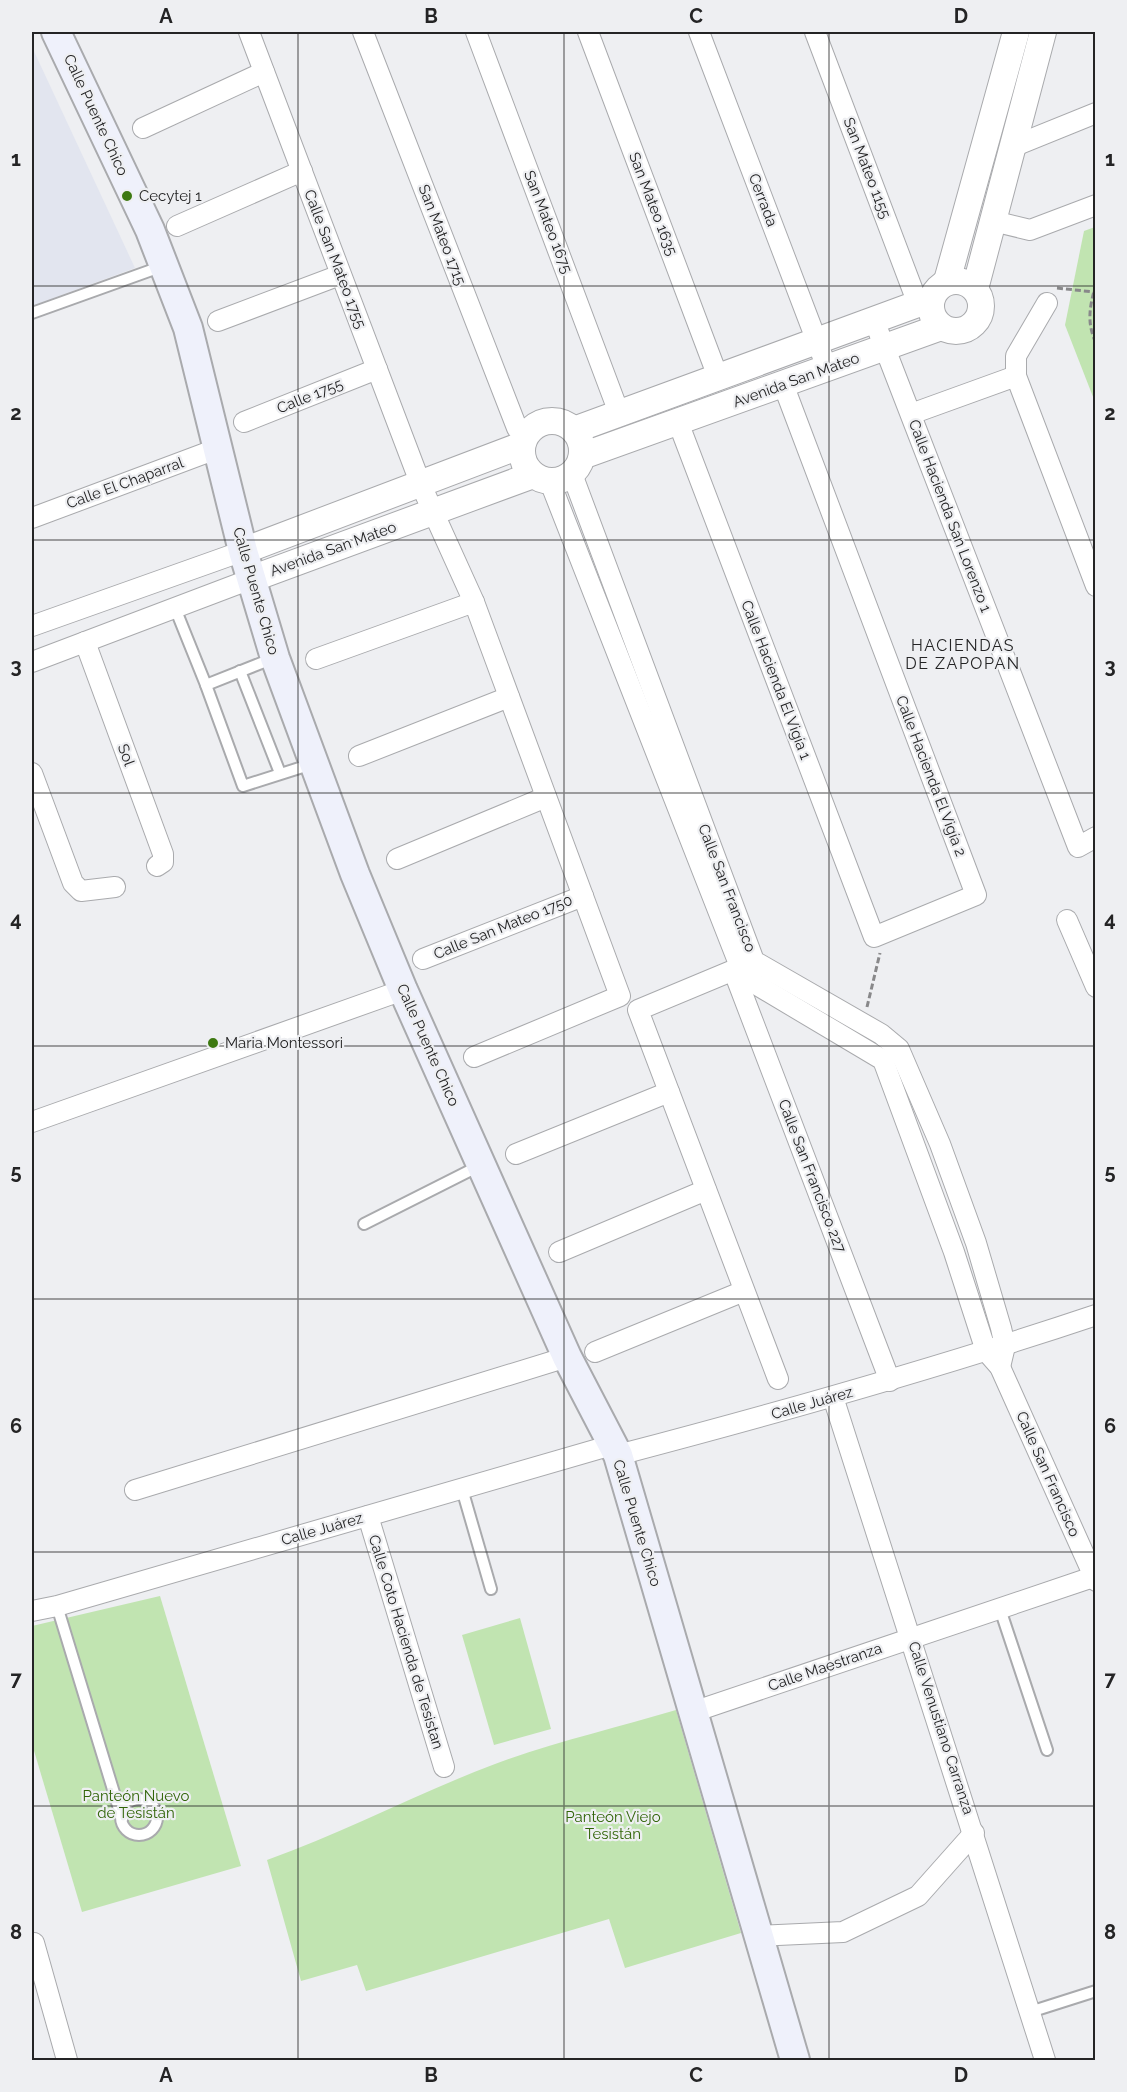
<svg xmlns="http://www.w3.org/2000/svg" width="1127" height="2092" viewBox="0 0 1127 2092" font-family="Raleway,sans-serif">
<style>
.built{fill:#e2e5ef}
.green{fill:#c1e4b1}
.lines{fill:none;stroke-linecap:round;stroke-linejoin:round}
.service-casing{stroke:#a9aaad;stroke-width:14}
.minor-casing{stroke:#a9aaad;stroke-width:22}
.tertiary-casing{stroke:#a9aaad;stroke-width:28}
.secondary-casing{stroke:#a9aaad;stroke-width:32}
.path{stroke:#88888a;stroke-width:3;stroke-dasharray:6 3;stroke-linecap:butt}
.service{stroke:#fff;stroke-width:10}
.minor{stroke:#fff;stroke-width:20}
.tertiary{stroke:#fff;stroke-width:26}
.secondary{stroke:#eff1fb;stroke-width:28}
.grid{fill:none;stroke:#242425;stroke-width:1.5;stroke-opacity:0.55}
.poi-dot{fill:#3d7911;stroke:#eeeff2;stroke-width:2}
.labels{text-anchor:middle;stroke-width:4.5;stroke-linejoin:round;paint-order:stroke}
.street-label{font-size:15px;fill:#242425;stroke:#eeeff2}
.poi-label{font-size:15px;fill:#242425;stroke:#eeeff2;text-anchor:start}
.park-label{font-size:15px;fill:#316508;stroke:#eeeff2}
.neighbourhood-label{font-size:16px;letter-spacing:1.5px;fill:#242425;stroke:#eeeff2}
.neatline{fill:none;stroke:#242425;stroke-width:2}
.grid-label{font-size:20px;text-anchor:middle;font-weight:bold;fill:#242425}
</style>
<rect width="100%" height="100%" fill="#eeeff2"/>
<polygon class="built" points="32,47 135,268 32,306"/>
<g class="green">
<polygon points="1095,227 1095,402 1065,325 1084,231"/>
<polygon points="160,1596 241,1866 82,1912 32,1744 32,1626"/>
<polygon points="520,1618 551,1729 494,1745 462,1635"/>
<path d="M676,1710l65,223 -116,35 -16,-49 -243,72 -9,-26 -56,16 -34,-121c78,-28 151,-67 228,-96 59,-22 121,-36 181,-54z"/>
</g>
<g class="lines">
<g class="service-casing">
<g id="service">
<polyline points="32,313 163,266"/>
<polyline points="175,608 206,685"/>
<polyline points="274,658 206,685 243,786 312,764"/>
<polyline points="240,671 280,773"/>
<polyline points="364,1224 481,1165"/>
<polyline points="462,1489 491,1589"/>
<polyline points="57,1606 122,1819"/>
<polyline points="1000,1609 1047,1750"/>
<circle cx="139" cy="1817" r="18"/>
<polyline points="1030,2012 1096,1991"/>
</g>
</g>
<g class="minor-casing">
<g id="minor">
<polyline points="249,32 421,485 474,602 620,996 474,1057"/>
<polyline points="363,32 517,428 525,437"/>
<polyline points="476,32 619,413"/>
<polyline points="588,32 718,377"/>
<polyline points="699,32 827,368"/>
<polyline points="815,32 918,304"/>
<polyline points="143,128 264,72"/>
<polyline points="1012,147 1096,113"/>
<polyline points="993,221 1030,230 1096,205"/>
<polyline points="177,226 302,171"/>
<polyline points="1047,303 1016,356 1016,376 1096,586"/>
<polyline points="874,320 1078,847 1096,837"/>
<polyline points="218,321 340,275"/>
<polyline points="911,414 1016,376"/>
<polyline points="244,422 377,369"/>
<polyline points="678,422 874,937 976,895 783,384"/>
<polyline points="572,474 754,961 881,1034 899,1049 940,1144 976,1243 1001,1328 1005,1346 1000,1367"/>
<polyline points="550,482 741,969 752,982 883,1060 954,1252 986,1351 1000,1367 1096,1581"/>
<polyline points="32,518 219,448"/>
<polyline points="32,626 243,551"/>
<polyline points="85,642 163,854 163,862 157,866"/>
<polyline points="316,659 474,602"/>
<polyline points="32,662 251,579"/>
<polyline points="359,756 509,697"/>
<polyline points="32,773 73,883 81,891 115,887"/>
<polyline points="397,859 546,797"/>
<polyline points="1067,920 1096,987"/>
<polyline points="423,959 583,896"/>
<polyline points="753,962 638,1010 778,1379"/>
<polyline points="734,972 890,1381"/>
<polyline points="32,1122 403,990"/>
<polyline points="516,1154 669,1092"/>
<polyline points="559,1252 706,1190"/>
<polyline points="595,1352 744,1291"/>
<polyline points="833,1397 1045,2060"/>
<path d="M618,1455c160,-42 320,-87 478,-140"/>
<polyline points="135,1490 567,1357"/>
<polyline points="368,1516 444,1767"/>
<polyline points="32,1611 57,1606 612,1445"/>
<polyline points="693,1712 1096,1576"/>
<polyline points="759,1936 843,1932 918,1896 974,1833"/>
<polyline points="34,1943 67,2060"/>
</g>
</g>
<g class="tertiary-casing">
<g id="tertiary">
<circle cx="956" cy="306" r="25"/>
<polyline points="947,281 1016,32"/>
<polyline points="975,289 1043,32"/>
<circle cx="552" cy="451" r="30"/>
<polyline points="574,430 931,299"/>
<polyline points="582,456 941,327"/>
<polyline points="243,551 522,445"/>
<polyline points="251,579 533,475"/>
</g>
</g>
<g class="secondary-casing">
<polyline id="secondary" points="56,32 150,230 188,328 243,551 275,658 355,874 403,990 567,1357 618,1455 795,2060"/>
</g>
<g class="path">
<path d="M1096,284c-6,21 -10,38 0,59"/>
<polyline points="1057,288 1094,292"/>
<polyline points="867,1007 880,953"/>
</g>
<use href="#service" class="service"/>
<use href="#minor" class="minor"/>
<use href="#tertiary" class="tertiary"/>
<use href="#secondary" class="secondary"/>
</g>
<path class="grid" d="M298,32v2028M564,32v2028M829,32v2028M32,286h1064M32,540h1064M32,793h1064M32,1046h1064M32,1299h1064M32,1552h1064M32,1806h1064"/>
<g class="poi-dot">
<circle cx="127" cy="196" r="6"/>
<circle cx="213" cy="1043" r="6"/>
</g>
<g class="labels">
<g class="street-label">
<text transform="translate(96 115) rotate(65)" y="5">Calle Puente Chico</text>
<text transform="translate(867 168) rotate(69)" y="5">San Mateo 1155</text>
<text transform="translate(763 200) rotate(69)" y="5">Cerrada</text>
<text transform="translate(653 204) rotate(69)" y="5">San Mateo 1635</text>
<text transform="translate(548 222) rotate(69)" y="5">San Mateo 1675</text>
<text transform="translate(442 235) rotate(69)" y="5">San Mateo 1715</text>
<text transform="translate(335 259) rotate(69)" y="5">Calle San Mateo 1755</text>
<text transform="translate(796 380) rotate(-20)" y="5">Avenida San Mateo</text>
<text transform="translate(310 396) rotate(-22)" y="5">Calle 1755</text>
<text transform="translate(125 483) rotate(-20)" y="5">Calle El Chaparral</text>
<text transform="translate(950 516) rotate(69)" y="5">Calle Hacienda San Lorenzo 1</text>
<text transform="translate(333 549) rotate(-20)" y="5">Avenida San Mateo</text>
<text transform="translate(256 591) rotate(74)" y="5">Calle Puente Chico</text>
<text transform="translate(776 680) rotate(69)" y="5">Calle Hacienda El Vigía 1</text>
<text transform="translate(126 755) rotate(70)" y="5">Sol</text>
<text transform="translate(931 776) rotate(69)" y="5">Calle Hacienda El Vigía 2</text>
<text transform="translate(727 888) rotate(69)" y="5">Calle San Francisco</text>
<text transform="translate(503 927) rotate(-22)" y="5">Calle San Mateo 1750</text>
<text transform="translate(428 1045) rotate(66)" y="5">Calle Puente Chico</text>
<text transform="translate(812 1176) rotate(69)" y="5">Calle San Francisco 227</text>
<text transform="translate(812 1403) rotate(-16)" y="5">Calle Juárez</text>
<text transform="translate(1048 1474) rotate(66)" y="5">Calle San Francisco</text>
<text transform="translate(637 1523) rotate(73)" y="5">Calle Puente Chico</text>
<text transform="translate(322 1529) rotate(-16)" y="5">Calle Juárez</text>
<text transform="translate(406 1642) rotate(73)" y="5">Calle Coto Hacienda de Tesistan</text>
<text transform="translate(825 1667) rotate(-19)" y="5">Calle Maestranza</text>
<text transform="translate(941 1728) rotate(72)" y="5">Calle Venustiano Carranza</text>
</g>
<g class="poi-label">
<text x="139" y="201">Cecytej 1</text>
<text x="225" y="1048">Maria Montessori</text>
</g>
<g class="park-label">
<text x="136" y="1801">Panteón Nuevo<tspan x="136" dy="17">de Tesistán</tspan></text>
<text x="613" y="1822">Panteón Viejo<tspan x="613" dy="17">Tesistán</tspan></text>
</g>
<g class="neighbourhood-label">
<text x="963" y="651">HACIENDAS<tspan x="963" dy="18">DE ZAPOPAN</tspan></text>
</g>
</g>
<rect width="1127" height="2092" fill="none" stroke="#eeeff2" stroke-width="66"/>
<rect x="33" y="33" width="1061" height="2026" class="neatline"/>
<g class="grid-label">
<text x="166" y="23">A</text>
<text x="431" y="23">B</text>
<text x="696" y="23">C</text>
<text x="961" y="23">D</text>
<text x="16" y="166">1</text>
<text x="1110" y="166">1</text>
<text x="16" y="420">2</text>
<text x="1110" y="420">2</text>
<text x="16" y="673">3</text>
<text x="1110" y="673">3</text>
<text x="16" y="926">4</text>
<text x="1110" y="926">4</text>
<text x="16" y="1179">5</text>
<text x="1110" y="1179">5</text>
<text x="16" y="1433">6</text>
<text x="1110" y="1433">6</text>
<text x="16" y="1686">7</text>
<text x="1110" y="1686">7</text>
<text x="16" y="1939">8</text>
<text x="1110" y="1939">8</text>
<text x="166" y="2082">A</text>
<text x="431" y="2082">B</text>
<text x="696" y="2082">C</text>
<text x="961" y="2082">D</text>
</g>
</svg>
